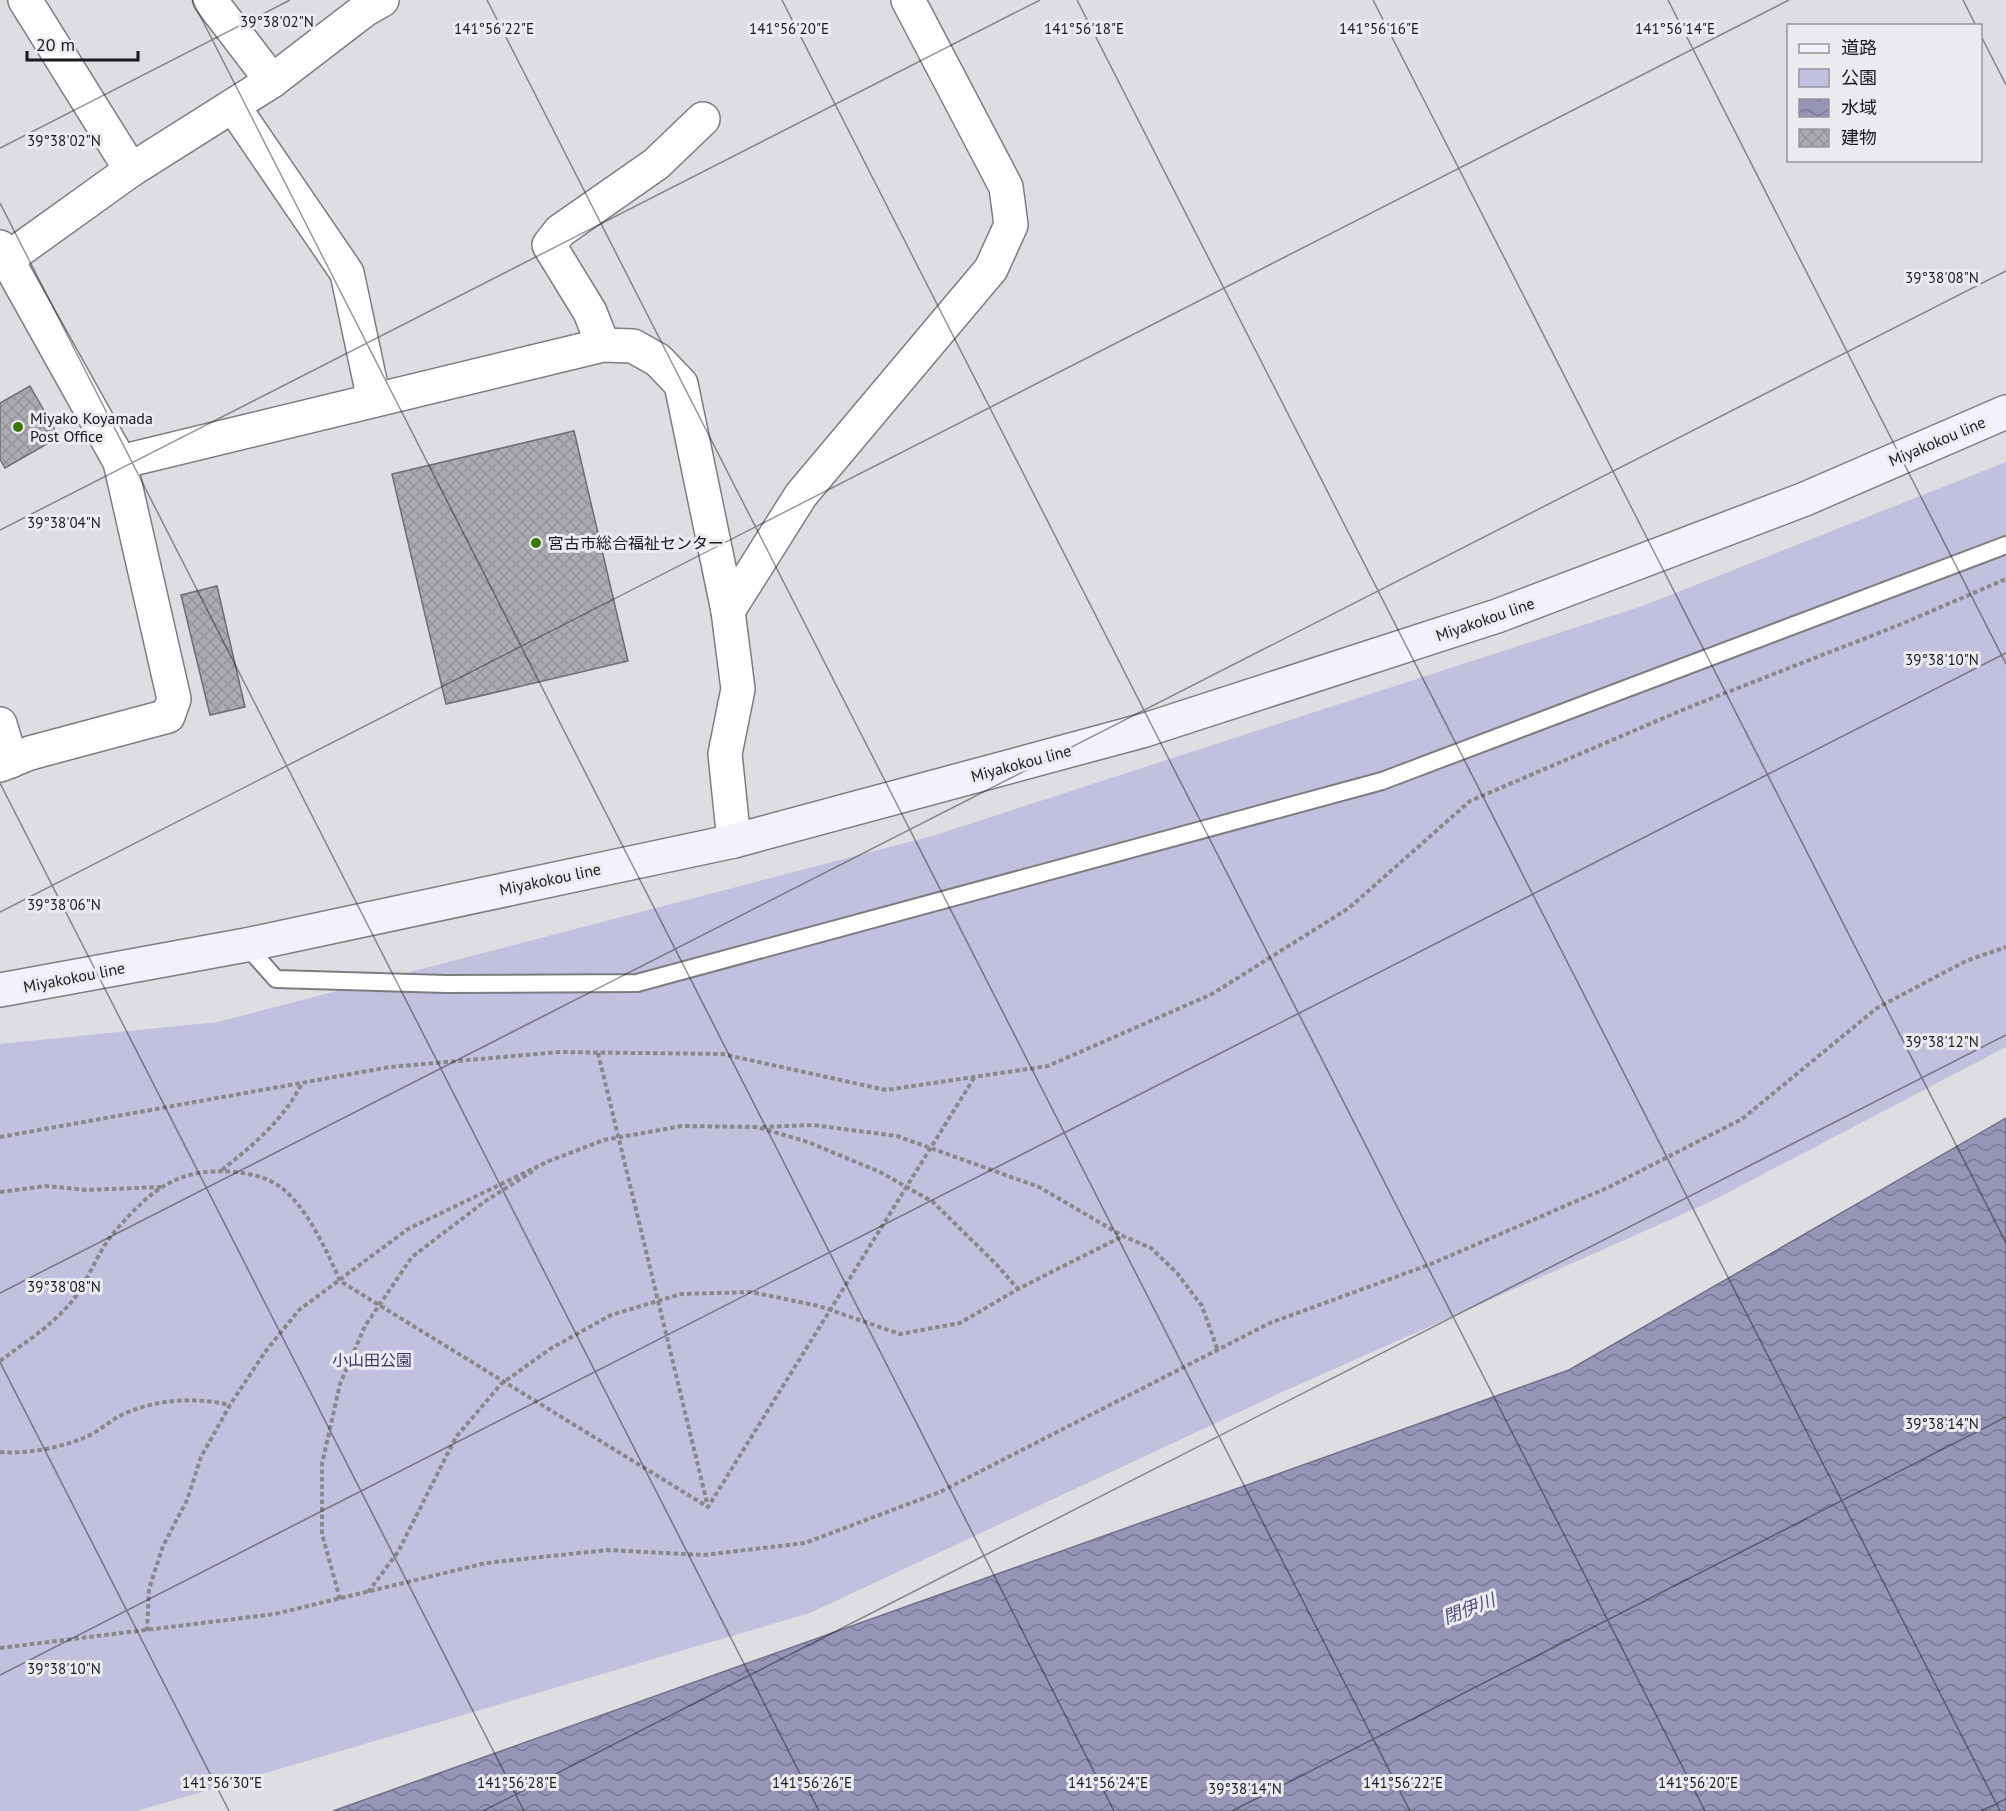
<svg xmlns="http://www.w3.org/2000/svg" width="2006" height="1811" viewBox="0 0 2006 1811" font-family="'PT Sans','Noto Sans JP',sans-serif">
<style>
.green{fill:#c1c0de}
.water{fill:url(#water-waves);stroke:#707089;stroke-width:1.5}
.building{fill:url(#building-cross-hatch);stroke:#6e6e71;stroke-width:1.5}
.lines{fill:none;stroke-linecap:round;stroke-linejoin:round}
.service-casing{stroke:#7d7d81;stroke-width:20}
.minor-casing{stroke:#7d7d81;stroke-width:36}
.secondary-casing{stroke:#7d7d81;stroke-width:36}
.path{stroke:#88888b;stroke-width:4;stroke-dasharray:4.5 3;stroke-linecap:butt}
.service{stroke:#fff;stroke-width:16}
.minor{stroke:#fff;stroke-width:33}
.secondary{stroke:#f2f2fe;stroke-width:33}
.ticks{fill:none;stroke:#19191b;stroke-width:1.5;stroke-opacity:0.45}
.poi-dot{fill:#38750b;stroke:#ebebef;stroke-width:2}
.labels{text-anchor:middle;stroke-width:6;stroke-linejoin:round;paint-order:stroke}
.poi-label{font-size:16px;fill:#19191b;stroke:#ebebef;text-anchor:start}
.street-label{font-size:16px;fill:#19191b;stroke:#ebebef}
.park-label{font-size:16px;fill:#393564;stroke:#ebebef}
.water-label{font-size:18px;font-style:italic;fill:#504c7d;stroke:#ebebef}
.ticks-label{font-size:15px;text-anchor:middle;fill:#19191b;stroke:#ebebef;stroke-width:6;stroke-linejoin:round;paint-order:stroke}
</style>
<defs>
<pattern id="water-waves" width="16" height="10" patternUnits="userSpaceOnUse" patternTransform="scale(1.5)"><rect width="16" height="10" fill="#9695b8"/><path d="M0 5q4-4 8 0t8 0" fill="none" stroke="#7a7995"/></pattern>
<pattern id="building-cross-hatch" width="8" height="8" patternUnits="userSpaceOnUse" patternTransform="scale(1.5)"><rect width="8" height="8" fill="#acacb0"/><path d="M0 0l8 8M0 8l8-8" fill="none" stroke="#939397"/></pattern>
</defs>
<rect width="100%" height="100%" fill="#dedee2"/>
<polygon class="green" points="2006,462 2006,1047 1710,1202 1280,1393 810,1613 137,1811 0,1811 0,1044 218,1022 932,836 1645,605"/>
<polygon class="water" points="2006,1118 2006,1811 333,1811 1569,1370"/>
<g class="building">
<polygon points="30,386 59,437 5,468 0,459 0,403"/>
<polygon points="574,431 628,661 446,704 392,474"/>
<polygon points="217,586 245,707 210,715 181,595"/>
</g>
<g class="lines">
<g class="service-casing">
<polyline id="service" points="246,945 276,979 446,984 637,983 1382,781 2006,545"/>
</g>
<g class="minor-casing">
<g id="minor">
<polyline points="25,0 131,170"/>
<polyline points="210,0 272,81"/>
<polyline points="233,106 347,273 374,400"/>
<polyline points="0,247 120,462 174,699 168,716 30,753 0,765"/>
<polyline points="0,264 131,170 272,81 366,9 382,0"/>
<polyline points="603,345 590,312 549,245 560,231 656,164 703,119"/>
<polyline points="120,462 603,345 633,346 658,360 681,384 728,611 738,689 725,754 734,841"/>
<polyline points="728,611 801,495 991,269 1011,225 1006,187 908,0"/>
<polyline points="0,724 11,761"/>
</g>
</g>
<g class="secondary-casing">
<polyline id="secondary" points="0,990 246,945 734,841 1145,730 1497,616 1805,499 2006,412"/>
</g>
<g class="path">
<polyline points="598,1053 708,1507"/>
<polyline points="762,1127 813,1125 897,1136 1039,1187 1123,1236 1151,1248 1177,1273 1202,1306 1218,1351"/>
<polyline points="0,1137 390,1067 559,1052 722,1054 886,1090 1048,1066 1212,994 1349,908 1470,801 1687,708 1899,625 2006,579"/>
<path d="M222,1170c32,-26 61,-49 80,-87"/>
<polyline points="0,1192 46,1186 86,1190 161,1187"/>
<path d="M0,1361c23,-17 48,-33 67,-54 21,-22 29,-55 49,-77 36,-41 62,-63 120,-58 15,2 30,5 43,14 27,19 48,65 61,95l368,226 266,-429"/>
<path d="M0,1452c28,2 60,-4 86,-15 14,-6 25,-18 40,-24 33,-14 69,-16 104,-8"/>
<polyline points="368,1592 398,1552 456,1437 501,1384 550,1349 611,1315 681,1294 751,1292 819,1306 900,1334 960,1323 1018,1289 1123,1236"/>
<polyline points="340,1599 322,1534 322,1464 340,1384 365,1326 412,1257 484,1202 536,1169"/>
<polyline points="147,1631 149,1589 163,1546 187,1500 201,1457 230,1405 265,1352 299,1310 408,1229 549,1161 604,1140 682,1126 757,1127 808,1142 880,1172 933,1202 996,1264 1018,1289"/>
<polyline points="0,1648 275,1614 486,1563 607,1550 704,1555 805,1543 940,1492 1270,1323 1431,1264 1609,1187 1742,1119 1877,1008 1966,961 2006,947"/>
</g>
<use href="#service" class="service"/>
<use href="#minor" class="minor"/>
<use href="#secondary" class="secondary"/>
</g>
<path class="ticks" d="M192,0l922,1811M487,0l923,1811M782,0l923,1811M1077,0l923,1811M1373,0l633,1243M1668,0l338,664M1963,0l13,26M1980,34l26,51M0,148l290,-148M0,203l819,1608M0,530l1040,-530M0,783l524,1028M0,912l1789,-912M0,1293l2006,-1022M0,1362l229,449M0,1675l2006,-1022M483,1811l1523,-776M1232,1811l774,-394M1981,1811l25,-12"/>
<g class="poi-dot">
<circle cx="18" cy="427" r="6"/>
<circle cx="536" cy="543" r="6"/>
</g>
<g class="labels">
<g class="poi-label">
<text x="30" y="424">Miyako Koyamada<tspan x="30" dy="18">Post Office</tspan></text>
<text x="548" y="549">宮古市総合福祉センター</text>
</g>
<g class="street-label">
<text transform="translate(1937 441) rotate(-23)" y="6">Miyakokou line</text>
<text transform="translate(1485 619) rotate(-19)" y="6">Miyakokou line</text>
<text transform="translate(1021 763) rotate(-15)" y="6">Miyakokou line</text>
<text transform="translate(550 879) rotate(-12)" y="6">Miyakokou line</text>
<text transform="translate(74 977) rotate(-11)" y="6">Miyakokou line</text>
</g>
<g class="park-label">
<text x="372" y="1366">小山田公園</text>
</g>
<g class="water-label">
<text transform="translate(1469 1609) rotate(-21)" y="6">閉伊川</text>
</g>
</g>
<g class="ticks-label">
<text x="277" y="27">39°38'02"N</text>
<text x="494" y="34">141°56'22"E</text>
<text x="789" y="34">141°56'20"E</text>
<text x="1084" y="34">141°56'18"E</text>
<text x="1379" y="34">141°56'16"E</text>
<text x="1675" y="34">141°56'14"E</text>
<text x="64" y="146">39°38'02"N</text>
<text x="1942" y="283">39°38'08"N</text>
<text x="64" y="528">39°38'04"N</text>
<text x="1942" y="665">39°38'10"N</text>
<text x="64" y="910">39°38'06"N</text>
<text x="1942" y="1047">39°38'12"N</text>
<text x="64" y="1292">39°38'08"N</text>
<text x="1942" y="1429">39°38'14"N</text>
<text x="64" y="1674">39°38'10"N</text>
<text x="222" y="1788">141°56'30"E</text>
<text x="517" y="1788">141°56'28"E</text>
<text x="812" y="1788">141°56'26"E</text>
<text x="1108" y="1788">141°56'24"E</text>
<text x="1403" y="1788">141°56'22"E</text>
<text x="1698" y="1788">141°56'20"E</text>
<text x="1245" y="1794">39°38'14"N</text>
</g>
<rect x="1787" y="24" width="195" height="138" fill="#ebebef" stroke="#97979a" stroke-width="1.5"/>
<rect x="1799" y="44" width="30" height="9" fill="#f2f2fe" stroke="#97979a" stroke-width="1.5"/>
<text x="1841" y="54" font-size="18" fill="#19191b">道路</text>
<rect x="1799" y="69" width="30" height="18" fill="#c1c0de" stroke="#97979a" stroke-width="1.5"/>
<text x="1841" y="84" font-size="18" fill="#19191b">公園</text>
<rect x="1799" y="99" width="30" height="18" fill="url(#water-waves)" stroke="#97979a" stroke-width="1.5"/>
<text x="1841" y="114" font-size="18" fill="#19191b">水域</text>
<rect x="1799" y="129" width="30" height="18" fill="url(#building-cross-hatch)" stroke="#97979a" stroke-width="1.5"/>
<text x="1841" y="144" font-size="18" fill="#19191b">建物</text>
<path d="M27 51v9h111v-9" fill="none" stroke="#19191b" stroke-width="3"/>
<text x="36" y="51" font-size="18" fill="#19191b" stroke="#ebebef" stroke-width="4.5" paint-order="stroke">20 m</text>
</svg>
